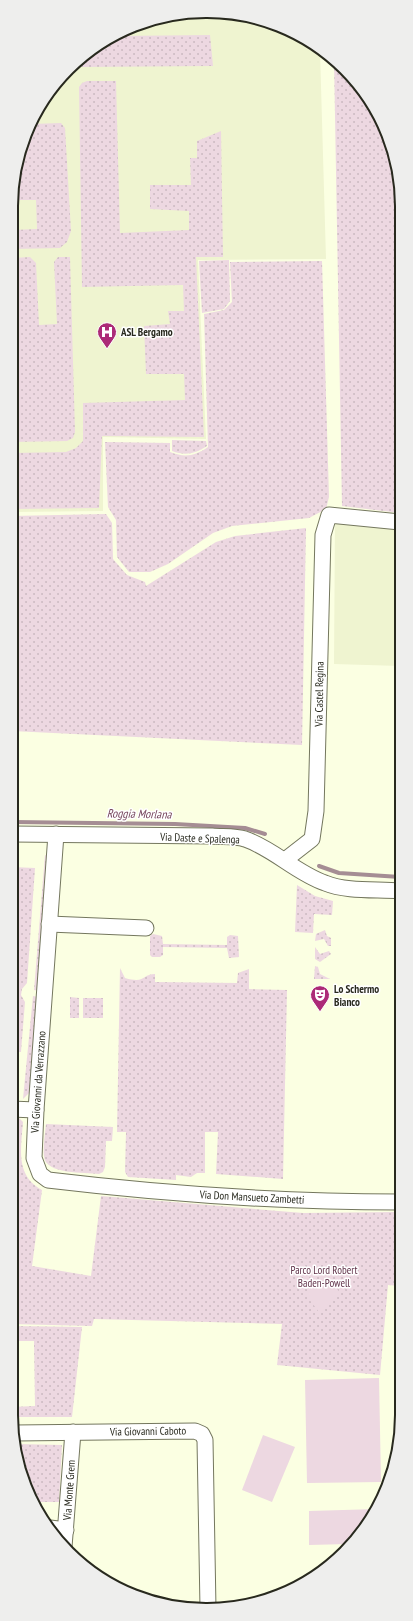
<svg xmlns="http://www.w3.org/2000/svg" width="413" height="1621" viewBox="0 0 413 1621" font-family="'PT Sans Narrow',sans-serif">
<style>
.built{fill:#eff4d0}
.green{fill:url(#green-dots)}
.pitch{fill:#edd8e1}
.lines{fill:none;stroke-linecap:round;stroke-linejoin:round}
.stream{stroke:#a58d94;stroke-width:4}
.minor-casing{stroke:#74775e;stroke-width:17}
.minor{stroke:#fff;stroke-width:15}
.labels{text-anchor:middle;stroke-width:3;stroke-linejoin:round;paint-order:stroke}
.poi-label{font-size:11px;font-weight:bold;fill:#28291e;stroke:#fff;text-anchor:start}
.street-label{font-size:11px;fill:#28291e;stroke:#fff}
.park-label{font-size:11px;fill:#603249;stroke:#fff}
.water-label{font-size:12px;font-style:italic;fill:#76465e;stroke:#fff}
.rim{fill:none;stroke:#28291e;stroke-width:2}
</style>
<defs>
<pattern id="green-dots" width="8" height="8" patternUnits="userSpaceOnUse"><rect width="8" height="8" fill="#edd8e1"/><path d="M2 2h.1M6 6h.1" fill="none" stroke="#cbb9c1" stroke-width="1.8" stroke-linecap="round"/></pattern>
</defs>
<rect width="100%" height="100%" fill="#fbffe2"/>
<g class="built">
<polygon points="232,13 293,31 320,51 326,259 198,260 206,439 103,437 103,511 12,512 13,181 37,109 88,51 156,18"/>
<polygon points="335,521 400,530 400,666 334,664"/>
</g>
<g class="green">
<polygon points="210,35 213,66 82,67 82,58 88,51 119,36"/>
<polygon points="334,60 345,68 382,120 400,181 400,513 342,506"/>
<polygon points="87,81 116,81 120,233 189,230 189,211 150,209 150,185 191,185 190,158 197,158 197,141 221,131 223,257 196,257 204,437 102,436 99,508 12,509 12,453 66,452 76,448 83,441 83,403 185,400 184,374 146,374 144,326 170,324 168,311 184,311 183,285 82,287 79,87 82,83"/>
<polygon points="61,123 65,128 71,231 67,242 60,248 13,249 13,230 37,229 36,200 13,200 13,181 32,124"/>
<polygon points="30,257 36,263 39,325 57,324 54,262 58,257 70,257 75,432 73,438 67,441 12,442 13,258"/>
<polygon points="229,260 230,301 224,309 202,313 199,261"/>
<path d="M322,261l7,236 -3,12 -17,9 -77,8 -19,7 -45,31 -18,8h-21l-12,-15 -1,-37 -8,-13 -3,-65 65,1v9c15,6 25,4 38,-5l-4,-133 20,-4 8,-8 -2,-40z"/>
<path d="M172,440l34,1 1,5c-12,8 -22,10 -35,5z"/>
<polygon points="106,514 112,523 113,559 127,575 145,582 146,586 216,542 235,536 306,528 302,745 12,731 12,516"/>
<polygon points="45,855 48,856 39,991 34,990"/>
<polygon points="12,867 35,868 27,983 22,989 21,995 25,1002 21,1052 12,1052"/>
<polygon points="297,885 315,896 333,901 332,915 314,914 313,933 295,932"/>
<polygon points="325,930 327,936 331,938 331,946 328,946 324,939 315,941 316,934"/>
<polygon points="153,934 162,936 163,944 227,945 227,937 230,935 238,936 239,957 229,958 227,948 163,947 163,955 160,957 152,957 150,955 150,936"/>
<polygon points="315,947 320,954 329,951 331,954 320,962 315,959"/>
<polygon points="315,966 318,967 320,974 330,979 314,979"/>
<path d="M120,968l5,10c21,6 17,-4 30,-4v8l82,1 1,-10 11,-4v20l38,1 -4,189 -67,-5 2,-42h-13v41h-8l-6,4 -15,-2v5l-48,-3 -3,-5 1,-40h-9z"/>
<polygon points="33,996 38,997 31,1091 23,1099"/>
<polygon points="70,997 79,998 79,1018 70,1018"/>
<rect x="83" y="998" width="20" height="20"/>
<path d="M11,1116l8,2 4,4c-2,27 -8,53 19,68l-10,76 59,10 10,-80 202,17 97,-1v74l-12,-1 -8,90 -103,-10 5,-41 -188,-5 -2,7 -81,-2z"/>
<path d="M46,1124l67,3 -1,14h-6l-1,26 -2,5 -4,2c-14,-2 -54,1 -55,-18 -1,-10 1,-21 2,-32z"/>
<polygon points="11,1326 82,1327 72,1417 11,1417 11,1407 35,1406 34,1341 11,1341"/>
<polygon points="17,1444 62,1445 59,1502 34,1502 26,1489"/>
</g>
<g class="pitch">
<polygon points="327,1276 341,1294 319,1312 305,1294"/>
<polygon points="379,1378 381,1482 307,1483 305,1380"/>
<polygon points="263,1435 295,1447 272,1502 242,1490"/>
<polygon points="377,1509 348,1544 309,1545 309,1511"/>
</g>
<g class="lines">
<g class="stream">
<polyline points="12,822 175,824 245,828 265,834"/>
<polyline points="319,866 339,873 400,877"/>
</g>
<g class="minor-casing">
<g id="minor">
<path d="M12,834l200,2c10,1 23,0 33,3 29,10 51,34 80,44 22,9 51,6 75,8"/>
<path d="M56,834l-20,276 -2,48 6,16 8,6c117,14 235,22 352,22"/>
<polyline points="285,860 312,839 316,811 323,535 329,515 400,522"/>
<polyline points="49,924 146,928"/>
<polyline points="11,1109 36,1110"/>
<polyline points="15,1433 195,1431 202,1434 205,1440 208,1608"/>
<polyline points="50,1528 66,1530"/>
<polyline points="64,1547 73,1432"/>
</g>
</g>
<use href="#minor" class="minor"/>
</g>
<defs>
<g id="hospital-pin" transform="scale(1)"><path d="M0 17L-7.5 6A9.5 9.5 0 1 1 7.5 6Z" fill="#ac2a77" stroke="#fff"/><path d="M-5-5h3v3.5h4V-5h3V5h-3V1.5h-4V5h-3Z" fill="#fff"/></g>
<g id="theatre-pin" transform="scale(1)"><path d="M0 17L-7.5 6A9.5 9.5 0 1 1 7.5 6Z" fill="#ac2a77" stroke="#fff"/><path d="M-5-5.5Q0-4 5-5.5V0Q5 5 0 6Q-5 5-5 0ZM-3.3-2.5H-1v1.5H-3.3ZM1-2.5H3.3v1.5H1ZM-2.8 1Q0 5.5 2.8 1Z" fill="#fff"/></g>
</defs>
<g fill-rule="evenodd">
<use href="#hospital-pin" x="107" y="332"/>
<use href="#theatre-pin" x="320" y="995"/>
</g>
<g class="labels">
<g class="poi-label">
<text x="121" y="336">ASL Bergamo</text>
<text x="334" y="993">Lo Schermo<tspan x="334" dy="13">Bianco</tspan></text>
</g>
<g class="street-label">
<text transform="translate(319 694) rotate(-89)" y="4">Via Castel Regina</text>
<text transform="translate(200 838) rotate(2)" y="4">Via Daste e Spalenga</text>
<text transform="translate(38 1082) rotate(-86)" y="4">Via Giovanni da Verrazzano</text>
<text transform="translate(252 1197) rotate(3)" y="4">Via Don Mansueto Zambetti</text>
<text transform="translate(148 1431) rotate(-1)" y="4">Via Giovanni Caboto</text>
<text transform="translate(69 1490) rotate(-86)" y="4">Via Monte Grem</text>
</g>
<g class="park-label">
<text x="324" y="1274">Parco Lord Robert<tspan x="324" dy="13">Baden-Powell</tspan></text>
</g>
<g class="water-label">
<text transform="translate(139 814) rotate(1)" y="4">Roggia Morlana</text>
</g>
</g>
<path d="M0 0H413V1621H0ZM206 18H207A188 188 0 0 1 395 206V1415A188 188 0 0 1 207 1603H206A188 188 0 0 1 18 1415V206A188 188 0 0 1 206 18Z" fill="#eeeeed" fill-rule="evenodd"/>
<path class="rim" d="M206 18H207A188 188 0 0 1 395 206V1415A188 188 0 0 1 207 1603H206A188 188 0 0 1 18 1415V206A188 188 0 0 1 206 18Z"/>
</svg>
